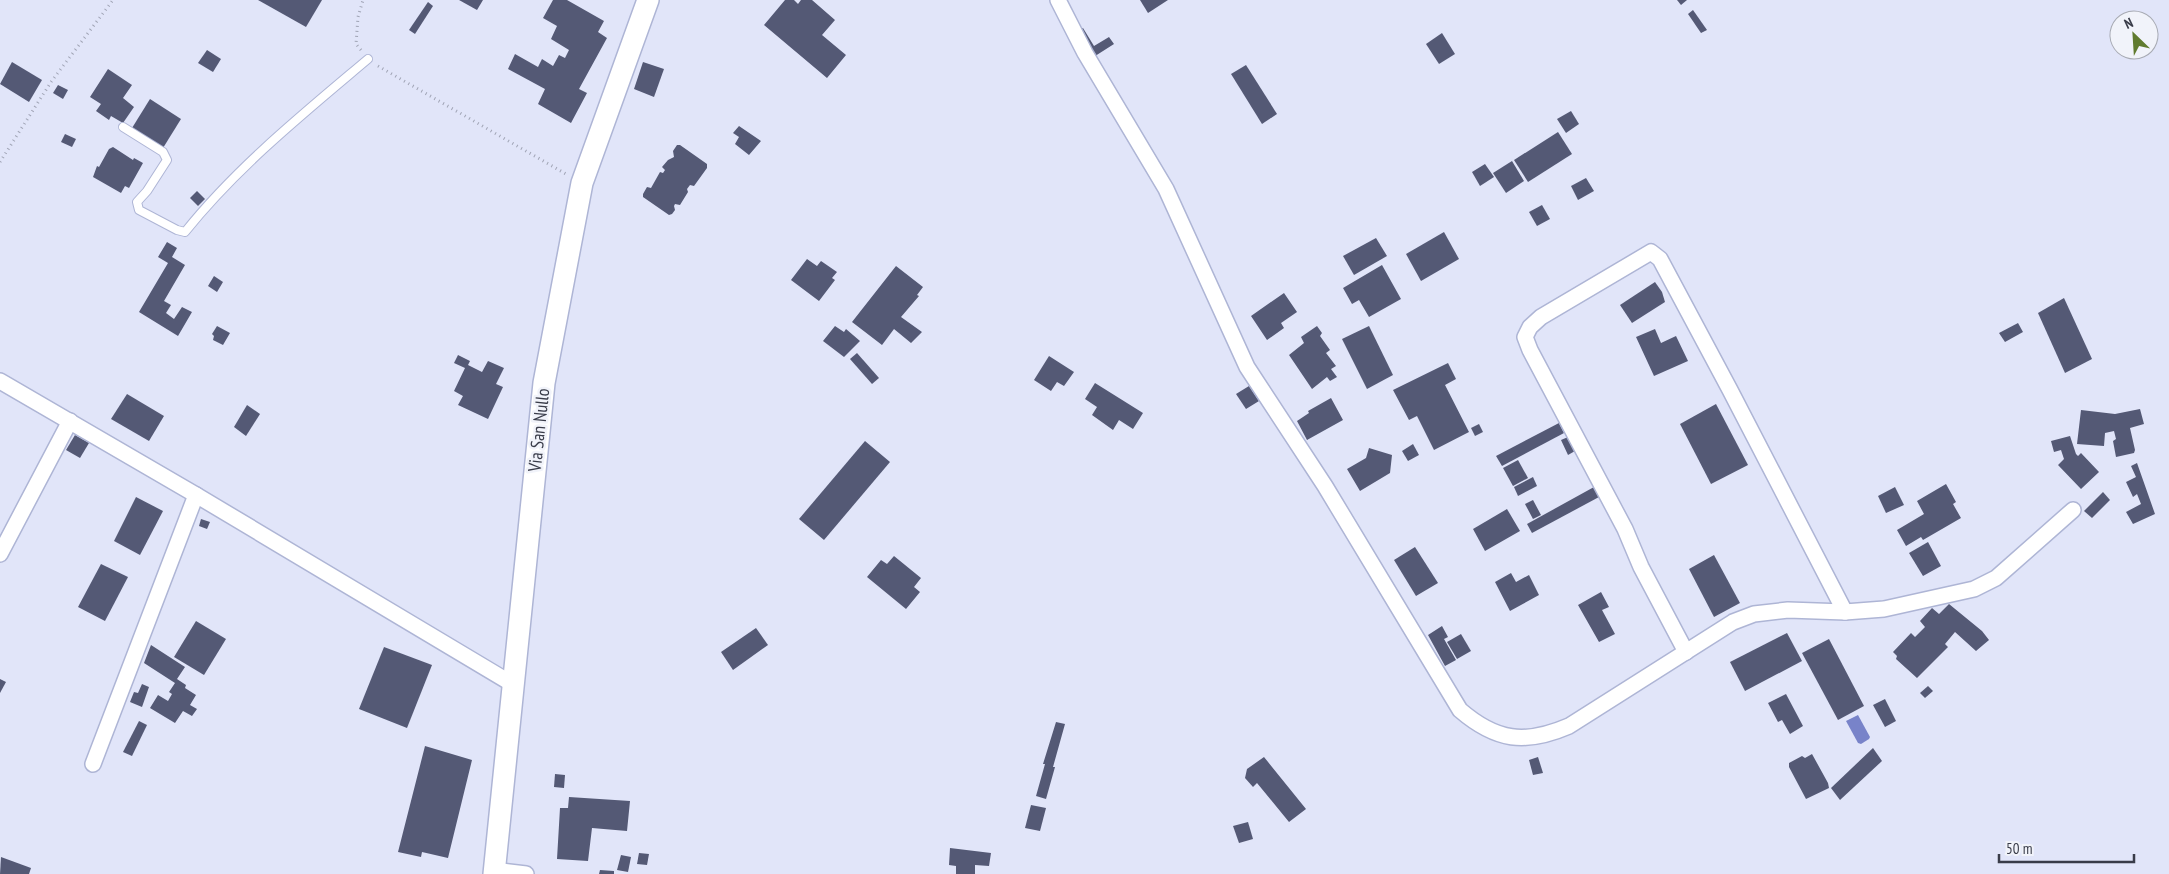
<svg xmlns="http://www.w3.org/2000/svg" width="2169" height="874" viewBox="0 0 2169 874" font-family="'PT Sans Narrow',sans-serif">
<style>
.water{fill:#7883c9}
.building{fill:#545975}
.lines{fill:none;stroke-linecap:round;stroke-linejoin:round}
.lane-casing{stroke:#aeb5d5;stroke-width:10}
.street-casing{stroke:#aeb5d5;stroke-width:18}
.secondary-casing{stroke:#aeb5d5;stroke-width:24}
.path{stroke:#a0a4b5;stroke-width:3;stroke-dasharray:1 4;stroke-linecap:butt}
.lane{stroke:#fff;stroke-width:8}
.street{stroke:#fff;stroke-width:15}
.secondary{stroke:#fff;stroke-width:21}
.labels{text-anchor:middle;stroke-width:5;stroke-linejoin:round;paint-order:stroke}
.street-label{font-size:18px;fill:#393c49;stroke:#f1f3fa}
</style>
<rect width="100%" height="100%" fill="#e1e5f9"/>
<polygon class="water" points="1858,715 1870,737 1869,739 1861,744 1858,743 1846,721"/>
<g class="building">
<polygon points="258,0 322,0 306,27"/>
<polygon points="459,0 483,0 477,10"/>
<polygon points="553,0 567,0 604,21 598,32 607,38 579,89 587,93 571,123 538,104 545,89 508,69 515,54 538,67 542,59 553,66 559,55 565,58 569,50 551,39 557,26 543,18"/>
<polygon points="785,0 794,0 798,4 801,0 812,0 835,20 822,35 846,55 827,78 764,25"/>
<polygon points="1140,0 1168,0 1148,13"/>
<polygon points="1677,0 1687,0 1681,5"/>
<polygon points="428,2 433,6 415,34 409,30"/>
<polygon points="1693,10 1707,30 1701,33 1688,14"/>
<polygon points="1083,28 1094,46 1109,37 1114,44 1092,58 1078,30"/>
<polygon points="1442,33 1455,54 1439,64 1426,44"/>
<polygon points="207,50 221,59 213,72 198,63"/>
<polygon points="12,62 42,80 29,102 0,84"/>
<polygon points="643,62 664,69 654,97 634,89"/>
<polygon points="1246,65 1277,114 1262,124 1231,74"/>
<polygon points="108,69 132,85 123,98 134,107 123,123 111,116 109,120 96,111 101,104 90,97"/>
<polygon points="58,85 68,90 63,99 53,93"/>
<polygon points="150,99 181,119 163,148 132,128"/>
<polygon points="1571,111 1579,124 1566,133 1557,119"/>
<polygon points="739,126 761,141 749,155 735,144 739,137 733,133"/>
<polygon points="1558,132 1572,154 1528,182 1514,160"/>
<polygon points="65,134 76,139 72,147 61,142"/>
<polygon points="677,145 680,145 707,164 707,168 694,186 690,185 687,189 688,192 680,205 675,204 674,206 675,210 672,214 669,215 643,197 643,194 647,187 651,188 660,172 663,173 665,170 662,167 668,160 674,157 673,151"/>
<polygon points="113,147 133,160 134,158 143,163 129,188 125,186 121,193 93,177 97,166 99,167 109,149"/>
<polygon points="1512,161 1524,181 1506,193 1493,173"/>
<polygon points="1485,164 1494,177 1480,186 1472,172"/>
<polygon points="1586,178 1594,191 1578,200 1571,186"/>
<polygon points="197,191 205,199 198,206 190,198"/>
<polygon points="1542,205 1550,219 1537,226 1529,212"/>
<polygon points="1444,232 1459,259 1421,281 1406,254"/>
<polygon points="1376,238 1387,256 1354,275 1343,256"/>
<polygon points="167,242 177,248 172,257 185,265 164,301 171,305 166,313 174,319 182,307 192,312 178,336 139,312 168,263 158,257"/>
<polygon points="807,259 817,266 821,261 837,272 832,278 835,280 819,301 791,280"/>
<polygon points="1382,265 1401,299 1369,317 1359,300 1352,304 1343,288"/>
<polygon points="896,266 923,287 917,295 919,296 901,317 922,332 911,343 894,329 882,345 852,322"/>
<polygon points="214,276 223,282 217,292 208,286"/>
<polygon points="1655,282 1662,292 1665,302 1632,323 1620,305"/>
<polygon points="1284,293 1297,312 1281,323 1284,328 1267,340 1251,316"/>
<polygon points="2064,298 2092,359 2065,373 2038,313"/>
<polygon points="2018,323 2023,332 2005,342 1999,333"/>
<polygon points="217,326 230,333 223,345 213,340 214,336 212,334"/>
<polygon points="835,326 844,332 846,329 860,341 844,357 823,341"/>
<polygon points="1317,326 1322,333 1320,336 1330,350 1326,353 1336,366 1331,369 1337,377 1330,381 1327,377 1312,389 1289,355 1304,343 1301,337"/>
<polygon points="1369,326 1393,375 1367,389 1342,339"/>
<polygon points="1655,329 1661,343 1676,336 1688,361 1654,376 1636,337"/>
<polygon points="857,353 879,378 872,384 850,359"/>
<polygon points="458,355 470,361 468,365 482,372 488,361 504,368 496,384 503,387 488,419 458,405 463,396 454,391 465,368 454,363"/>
<polygon points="1049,356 1074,372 1064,386 1057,382 1051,391 1034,380"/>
<polygon points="1448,363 1456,379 1445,385 1469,432 1434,450 1417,416 1409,420 1393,390"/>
<polygon points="1095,383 1143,413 1133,429 1119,420 1113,430 1092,415 1097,407 1085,399"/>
<polygon points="1249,386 1259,401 1246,409 1236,394"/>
<polygon points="127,394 164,416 149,441 111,419"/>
<polygon points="1331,398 1343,420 1307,440 1297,421 1309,413 1308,411"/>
<polygon points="1716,404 1748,465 1711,484 1680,424"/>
<polygon points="247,405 260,414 246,436 234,427"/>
<polygon points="2140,409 2144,424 2130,428 2135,450 2134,453 2116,457 2113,441 2116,439 2114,431 2105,433 2104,446 2077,444 2081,410 2115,414"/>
<polygon points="1559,423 1564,433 1502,466 1496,456"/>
<polygon points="1479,424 1483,432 1475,436 1471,428"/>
<polygon points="75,435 89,443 80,458 66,450"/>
<polygon points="2070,436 2076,454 2078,456 2081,453 2099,472 2081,489 2058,465 2064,459 2061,450 2054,452 2051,441"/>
<polygon points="1568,437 1575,451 1568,455 1561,440"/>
<polygon points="865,441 890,462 824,540 799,519"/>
<polygon points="1413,444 1419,455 1408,461 1402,451"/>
<polygon points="1369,448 1392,455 1390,473 1360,491 1347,469 1366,458"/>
<polygon points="1518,460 1528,478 1513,486 1503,468"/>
<polygon points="2137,463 2155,514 2133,524 2126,512 2141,504 2137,494 2133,497 2126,482 2136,477 2131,466"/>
<polygon points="1533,477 1537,486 1518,496 1514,487"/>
<polygon points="1946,484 1956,502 1953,504 1961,518 1923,540 1921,537 1906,546 1897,530 1924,514 1917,501"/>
<polygon points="1594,487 1599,497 1532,533 1527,524"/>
<polygon points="1895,487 1904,505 1886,513 1878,496"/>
<polygon points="2103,492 2110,500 2092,518 2084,511"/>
<polygon points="136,497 163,511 140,555 114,541"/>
<polygon points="1533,500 1541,515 1533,519 1525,504"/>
<polygon points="1507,509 1520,531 1485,551 1473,529"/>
<polygon points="201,519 210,522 207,529 199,526"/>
<polygon points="1928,542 1941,566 1923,576 1909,553"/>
<polygon points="1415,547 1438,583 1416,596 1394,560"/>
<polygon points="1714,555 1740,603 1714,617 1689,569"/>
<polygon points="894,556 921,578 914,587 920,592 906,609 867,577 881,560 887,564"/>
<polygon points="101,564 128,577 105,621 78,607"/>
<polygon points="1511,573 1516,582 1529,575 1539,595 1510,611 1495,582"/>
<polygon points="1601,592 1609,607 1602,610 1615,634 1599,642 1578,605"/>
<polygon points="1949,604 1982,631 1989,640 1976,651 1955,632 1945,644 1948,647 1917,678 1896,659 1897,656 1893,652 1911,633 1915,637 1925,627 1920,621 1932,608 1939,614"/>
<polygon points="196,621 226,639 204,675 174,657"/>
<polygon points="1442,626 1448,637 1444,639 1456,660 1445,666 1428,635"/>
<polygon points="756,628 768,645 733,670 721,652"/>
<polygon points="1787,633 1802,661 1745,691 1730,662"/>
<polygon points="1461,634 1471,651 1457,659 1447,642"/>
<polygon points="1829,639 1864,706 1838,720 1802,653"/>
<polygon points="151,645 185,667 177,679 186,685 185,688 196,695 190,705 197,709 192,716 183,711 175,723 150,708 158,695 168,701 172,694 169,692 175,683 144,663"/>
<polygon points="384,647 432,665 407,728 359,709"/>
<polygon points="0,679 6,682 0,693"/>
<polygon points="142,684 149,687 142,707 130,702 134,692 138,693"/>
<polygon points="1928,686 1933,691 1925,698 1920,693"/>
<polygon points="1786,694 1803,726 1790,734 1782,720 1778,722 1768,703"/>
<polygon points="1885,699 1896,721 1885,727 1873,705"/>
<polygon points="139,721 147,725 132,756 123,752"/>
<polygon points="1056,722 1065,724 1053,767 1055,767 1046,799 1036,796 1045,764 1043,764"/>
<polygon points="425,746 472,760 448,858 422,852 421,857 398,852"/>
<polygon points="1873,748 1882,761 1840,800 1831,788"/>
<polygon points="1812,754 1828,783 1829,788 1806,799 1789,767 1789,763 1802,756 1805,758"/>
<polygon points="1264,757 1306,809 1289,822 1257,783 1253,787 1245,778 1247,769"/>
<polygon points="1538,757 1543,773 1533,775 1529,760"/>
<polygon points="555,774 565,775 564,788 554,787"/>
<polygon points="569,797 630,801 627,831 592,828 588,861 557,859 560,808 568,808"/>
<polygon points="1031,805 1046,808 1040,831 1025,828"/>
<polygon points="1248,822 1253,839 1239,843 1233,826"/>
<polygon points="950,848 991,853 989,866 975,865 975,874 956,874 956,866 949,865"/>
<polygon points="639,853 649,854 647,865 637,864"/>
<polygon points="621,855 631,857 628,872 617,870"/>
<polygon points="1,857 31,868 29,874 0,874"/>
<polygon points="600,870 614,871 614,874 599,874"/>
</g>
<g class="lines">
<g class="lane-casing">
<path id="lane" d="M123,127l40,25 4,8 -20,31 -10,11 2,8 38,20 8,2c52,-65 119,-119 183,-173"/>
</g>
<g class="street-casing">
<g id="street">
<path d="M1058,0l27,53 81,136 81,178 78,119 135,224c36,31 65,35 109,16l164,-104 21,-8 34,-4 57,2 39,-3 90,-20 22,-11 77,-68"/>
<polyline points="0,381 196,495 514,685"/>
<polyline points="0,554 70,421"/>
<polyline points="1686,652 1641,567 1625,529 1530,350 1525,337 1530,327 1541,317 1651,252 1660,259 1730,390 1845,612"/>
<polyline points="93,764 196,495"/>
<polyline points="494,870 526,874"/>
</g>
</g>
<g class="secondary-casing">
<polyline id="secondary" points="494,874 544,383 582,183 648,0"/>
</g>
<g class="path">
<polyline points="361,50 356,44 358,17 363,0"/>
<polyline points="378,66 566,174"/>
<polyline points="0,162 51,82 113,0"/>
</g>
<use href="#lane" class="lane"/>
<use href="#street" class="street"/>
<use href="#secondary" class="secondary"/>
</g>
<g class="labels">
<g class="street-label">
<text transform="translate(539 430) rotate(-84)" y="6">Via San Nullo</text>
</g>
</g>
<g transform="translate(2134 35) rotate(335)"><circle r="24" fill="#f1f3fa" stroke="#a7aab3"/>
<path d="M0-4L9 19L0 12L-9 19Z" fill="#607b2f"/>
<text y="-8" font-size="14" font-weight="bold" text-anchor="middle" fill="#393c49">N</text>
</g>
<path d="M1999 854v8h135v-8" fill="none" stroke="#393c49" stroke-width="2.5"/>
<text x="2006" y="854" font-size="15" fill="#393c49" stroke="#f1f3fa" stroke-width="4" paint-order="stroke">50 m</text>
</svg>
